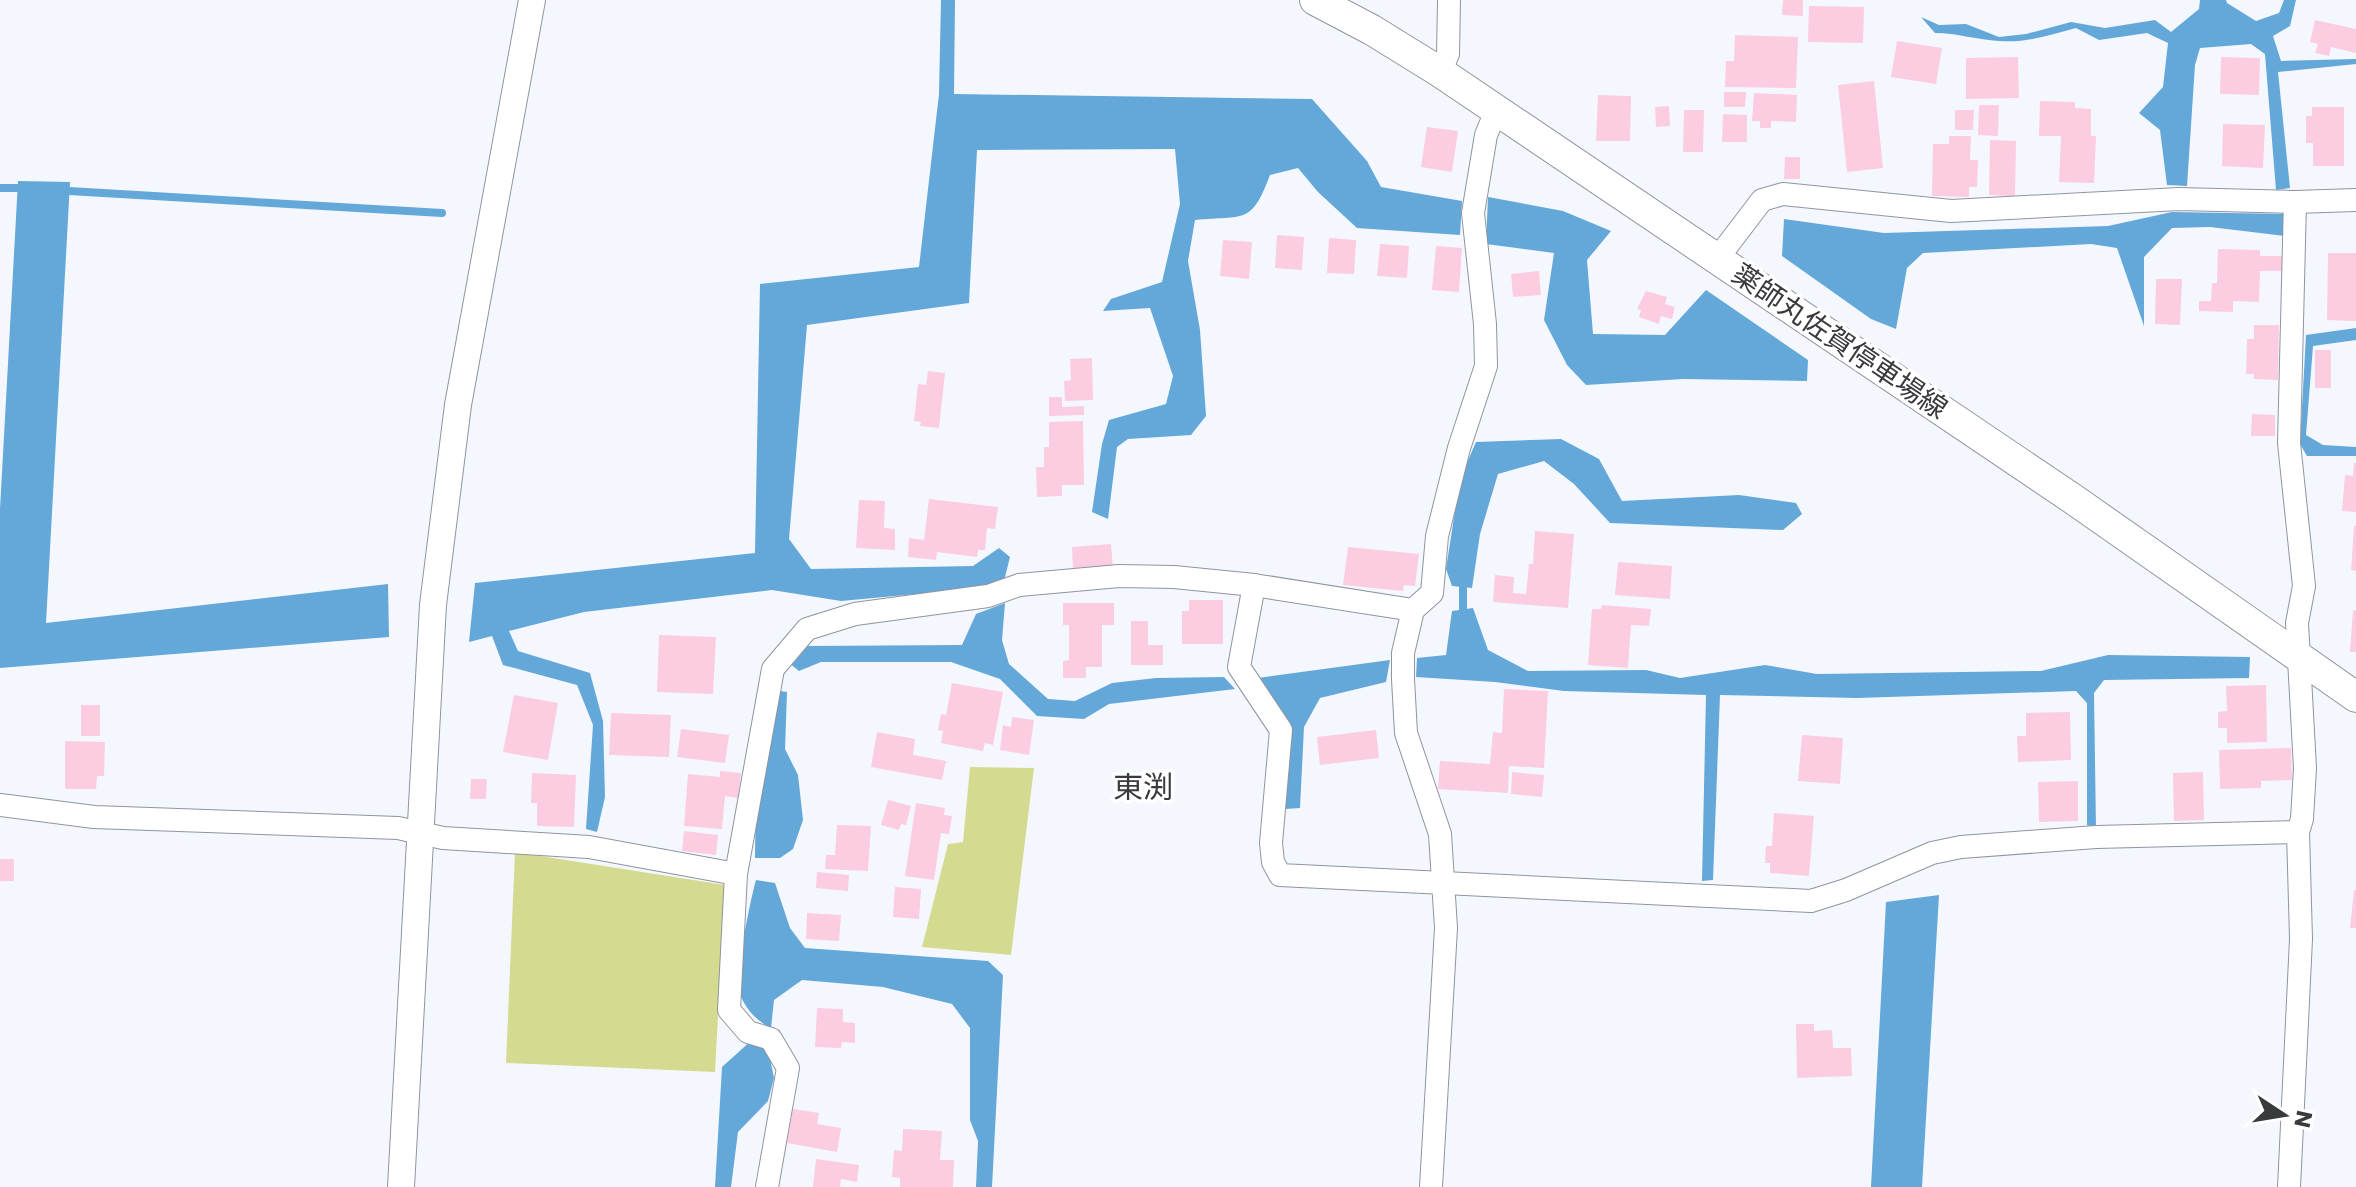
<svg xmlns="http://www.w3.org/2000/svg" width="2356" height="1187" viewBox="0 0 2356 1187" font-family="Poppins,'Noto Sans JP',sans-serif">
<style>
.green{fill:#d4db91}
.water{fill:#64a7d9}
.lines{fill:none;stroke-linecap:round;stroke-linejoin:round}
.stream{stroke:#64a7d9;stroke-width:8}
.building{fill:#fccce1}
.minor-casing{stroke:#8f949e;stroke-width:24}
.tertiary-casing{stroke:#8f949e;stroke-width:28}
.secondary-casing{stroke:#8f949e;stroke-width:32}
.minor{stroke:#fff;stroke-width:22}
.tertiary{stroke:#fff;stroke-width:26}
.secondary{stroke:#fff;stroke-width:30}
.labels{text-anchor:middle;stroke-width:7;stroke-linejoin:round;paint-order:stroke}
.street-label{font-size:28px;fill:#383a3e;stroke:#fff}
.neighbourhood-label{font-size:30px;fill:#383a3e;stroke:#fff}
</style>
<rect width="100%" height="100%" fill="#f4f8fe"/>
<g class="green">
<polygon points="970,767 1034,768 1011,955 922,947 948,844 963,842"/>
<polygon points="515,852 725,885 715,1072 506,1063"/>
</g>
<g class="water">
<path d="M941,0h14l-1,94 358,5 55,62 14,26 81,14 -2,34 -103,-7 -39,-36 -20,-24 -28,7c-19,51 -26,40 -75,45l-7,41 12,69 6,86 -15,19 -63,4 -11,8 -9,72 -16,-7 10,-68 7,-24 57,-16 7,-28 -23,-68 -47,3 8,-12 51,-17 18,-78 -5,-55 -198,1 -8,153 -162,22 -18,214 22,30 162,-3 26,-18 11,9 -6,24 -34,8 -129,12 -69,-11 -188,22 -75,19 9,20 72,22 13,48 2,76 -8,35 -11,-3 7,-104 -16,-40 -74,-20 -11,-29 -23,6 6,-59 280,-30 5,-269 159,-17 20,-173z"/>
<path d="M2200,0h26l1,3 29,18 23,-8 5,-13h12l-6,26 -17,10 8,25 75,-2v5l-78,8 12,116 -14,2 -11,-136 -14,-10 -51,4 -5,17 -8,121 -20,-1 -7,-55 -21,-17 24,-26 5,-44 -21,-10 -48,7 -23,-12c-25,7 -50,15 -77,13 -21,-1 -42,-8 -64,-8l-14,-16 18,8 27,-1 33,13 27,-3 45,-12 34,6 50,-8 16,12 28,-23z"/>
<polygon points="18,181 70,182 46,623 388,584 389,637 0,668 0,509"/>
<polygon points="1488,197 1563,211 1611,231 1587,260 1593,334 1665,335 1706,290 1808,360 1807,381 1683,379 1586,385 1567,365 1544,320 1554,253 1486,244"/>
<polygon points="2172,212 2288,214 2285,236 2210,227 2172,228 2144,257 2144,326 2117,248 2091,244 1923,253 1907,268 1896,329 1871,319 1782,256 1784,219 1884,233 2108,226"/>
<polygon points="2356,328 2356,340 2313,346 2306,435 2323,445 2356,447 2356,456 2307,456 2300,444 2306,335"/>
<polygon points="1561,439 1599,459 1622,501 1739,495 1796,503 1802,514 1783,530 1610,523 1574,484 1544,461 1498,474 1480,534 1472,588 1452,586 1446,569 1460,479 1476,442"/>
<polygon points="1005,603 1002,640 1009,664 1048,699 1075,701 1112,683 1156,678 1224,677 1235,689 1109,704 1084,719 1037,716 1000,679 951,662 821,662 799,671 788,662 805,646 962,645 976,614"/>
<polygon points="1473,608 1488,650 1528,671 1646,670 1680,678 1765,665 1817,674 2041,671 2108,655 2250,657 2249,678 2104,680 2094,693 2096,828 2087,825 2087,703 2076,691 1857,698 1720,695 1713,880 1702,881 1706,695 1564,691 1495,682 1416,677 1417,658 1446,655 1452,611"/>
<polygon points="1390,660 1386,682 1320,698 1304,727 1300,808 1285,809 1289,725 1258,678"/>
<polygon points="780,691 787,692 785,749 798,775 803,820 793,849 780,858 755,858 756,782"/>
<path d="M756,880l19,3 15,45 15,20 183,13 15,14 -11,212h-16l2,-46 -8,-21v-92l-18,-24 -69,-17 -81,-7 -28,20 -3,28c-15,-7 -26,-20 -32,-36 -5,-13 12,-95 17,-112z"/>
<polygon points="1939,895 1922,1187 1871,1187 1886,902"/>
<polygon points="753,1039 767,1044 774,1078 768,1101 738,1132 731,1187 715,1187 722,1067"/>
</g>
<g class="lines">
<g class="stream">
<polyline points="0,188 18,188"/>
<polyline points="69,191 442,213"/>
<polyline points="1463,609 1463,587"/>
</g>
</g>
<g class="building">
<polygon points="1783,0 1803,0 1803,16 1782,15"/>
<polygon points="1809,6 1864,7 1863,43 1808,42"/>
<polygon points="2315,20 2356,29 2356,53 2331,47 2329,56 2315,53 2318,44 2310,42"/>
<polygon points="1735,35 1798,37 1796,88 1725,87 1726,61 1734,61"/>
<polygon points="1897,41 1942,48 1936,84 1891,77"/>
<polygon points="2018,57 2019,98 1966,99 1966,58"/>
<polygon points="2221,57 2260,58 2259,95 2220,94"/>
<polygon points="1874,81 1883,168 1847,172 1838,85"/>
<polygon points="1724,92 1746,92 1745,107 1724,107"/>
<polygon points="1754,93 1797,95 1796,122 1771,121 1771,128 1760,128 1760,121 1752,121"/>
<polygon points="1598,95 1631,96 1630,141 1596,141"/>
<polygon points="2040,101 2075,102 2075,108 2091,109 2091,136 2096,136 2094,183 2059,182 2061,136 2039,136"/>
<polygon points="1979,105 1999,105 1998,136 1978,135"/>
<polygon points="1669,106 1670,126 1656,127 1655,107"/>
<polygon points="2312,107 2344,107 2344,166 2313,166 2313,143 2306,143 2306,116 2312,116"/>
<polygon points="1684,110 1704,110 1703,152 1683,152"/>
<polygon points="1955,110 1974,110 1973,130 1955,130"/>
<polygon points="1723,114 1747,115 1747,142 1722,142"/>
<polygon points="2223,124 2265,125 2263,168 2222,166"/>
<polygon points="1427,127 1458,131 1452,172 1421,167"/>
<polygon points="1949,136 1971,136 1970,160 1978,160 1977,187 1969,187 1969,197 1932,196 1933,144 1949,144"/>
<polygon points="1990,140 2016,141 2015,196 1989,195"/>
<polygon points="1785,157 1800,157 1800,179 1784,179"/>
<polygon points="1277,235 1304,237 1302,270 1275,268"/>
<polygon points="1329,238 1356,240 1354,274 1327,273"/>
<polygon points="1223,240 1252,242 1249,279 1220,276"/>
<polygon points="1380,244 1409,246 1407,278 1377,276"/>
<polygon points="1436,246 1462,248 1459,292 1432,290"/>
<polygon points="2218,249 2260,250 2260,256 2282,256 2282,271 2260,271 2259,302 2233,301 2233,312 2199,311 2199,301 2211,301 2212,283 2217,283"/>
<polygon points="2328,253 2356,253 2356,321 2327,320"/>
<polygon points="1539,271 1541,295 1513,297 1511,274"/>
<polygon points="2156,279 2182,279 2180,325 2155,324"/>
<polygon points="1646,291 1667,297 1665,304 1675,307 1672,319 1661,316 1659,324 1639,317 1641,310 1637,309"/>
<polygon points="2254,325 2279,325 2278,380 2254,379 2254,374 2246,374 2247,339 2254,339"/>
<rect x="2315" y="350" width="16" height="38"/>
<polygon points="1092,358 1093,400 1065,401 1064,381 1071,380 1070,359"/>
<polygon points="928,371 945,373 939,428 920,426 921,422 914,421 918,384 926,385"/>
<polygon points="1049,397 1062,397 1062,407 1084,406 1084,415 1049,416"/>
<polygon points="2252,414 2275,415 2275,436 2251,436"/>
<polygon points="1083,421 1084,485 1062,485 1062,496 1037,497 1036,467 1044,467 1044,447 1049,447 1049,422"/>
<polygon points="2354,463 2356,463 2356,512 2342,511 2345,475 2353,476"/>
<polygon points="929,499 998,507 995,529 987,528 985,550 978,550 977,557 937,552 936,560 908,557 909,538 924,540"/>
<polygon points="859,500 885,501 884,528 895,529 895,550 856,548"/>
<polygon points="2354,526 2356,526 2356,571 2351,570"/>
<polygon points="1535,531 1574,534 1568,608 1493,602 1495,575 1514,577 1513,593 1526,594 1529,564 1533,564"/>
<polygon points="1111,544 1113,568 1073,570 1072,547"/>
<polygon points="1348,547 1419,554 1415,586 1404,585 1403,591 1343,585"/>
<polygon points="1618,562 1672,566 1670,599 1615,595"/>
<polygon points="1189,600 1223,600 1223,644 1182,644 1182,611 1189,611"/>
<polygon points="1063,603 1114,603 1114,625 1102,625 1102,667 1086,667 1086,678 1063,678 1063,661 1069,660 1069,625 1063,625"/>
<polygon points="1602,605 1651,609 1649,626 1631,625 1628,668 1588,665 1592,609 1601,609"/>
<polygon points="2353,610 2356,611 2356,652 2350,652"/>
<polygon points="1131,621 1148,621 1148,645 1163,645 1163,665 1131,665"/>
<polygon points="659,635 716,637 713,694 657,692"/>
<polygon points="952,683 1003,692 993,745 985,743 983,751 941,743 943,731 938,730 941,714 946,715"/>
<polygon points="2266,685 2267,742 2227,743 2227,728 2218,728 2218,712 2227,711 2226,686"/>
<polygon points="1504,689 1548,691 1544,768 1509,766 1508,793 1438,789 1440,761 1490,764 1493,732 1502,733"/>
<polygon points="514,695 558,703 548,760 503,752"/>
<rect x="81" y="705" width="19" height="31"/>
<polygon points="2070,712 2071,760 2018,762 2017,736 2026,736 2026,713"/>
<polygon points="611,713 671,715 669,757 609,755"/>
<polygon points="1012,717 1034,720 1029,755 1000,750 1003,725 1011,727"/>
<polygon points="681,729 729,735 725,763 677,757"/>
<polygon points="1376,730 1379,758 1320,765 1317,737"/>
<polygon points="877,732 915,739 913,755 946,761 942,780 871,767"/>
<polygon points="1802,735 1843,738 1840,784 1798,781"/>
<polygon points="65,741 105,742 104,776 97,776 96,789 65,789"/>
<polygon points="2291,748 2292,780 2261,781 2261,788 2220,789 2219,750"/>
<polygon points="720,771 741,773 738,798 725,796 722,829 684,826 688,774 720,777"/>
<polygon points="1512,772 1544,775 1542,797 1511,794"/>
<polygon points="2203,772 2204,820 2174,821 2173,773"/>
<polygon points="532,773 576,775 574,827 537,826 537,803 531,803"/>
<polygon points="471,779 487,779 486,799 470,799"/>
<polygon points="2078,781 2078,821 2039,822 2038,782"/>
<polygon points="888,800 911,806 906,825 901,824 899,830 881,825"/>
<polygon points="916,803 945,808 944,815 952,816 949,834 941,833 934,880 905,876"/>
<polygon points="1774,813 1814,816 1809,876 1770,873 1770,863 1765,863 1766,846 1772,846"/>
<polygon points="837,825 871,826 868,871 825,869 826,855 835,855"/>
<polygon points="684,831 718,835 716,855 682,851"/>
<rect x="0" y="859" width="14" height="22"/>
<polygon points="817,872 849,875 848,891 816,888"/>
<polygon points="895,887 921,889 919,919 893,917"/>
<polygon points="2354,890 2356,890 2356,928 2350,928"/>
<polygon points="807,913 841,915 839,941 806,939"/>
<polygon points="817,1008 843,1009 843,1022 855,1023 855,1043 842,1042 841,1048 815,1047"/>
<polygon points="1796,1024 1814,1024 1814,1031 1832,1030 1833,1048 1851,1048 1852,1076 1797,1078"/>
<polygon points="793,1109 819,1113 817,1124 841,1128 837,1152 787,1143"/>
<polygon points="903,1129 942,1131 940,1160 954,1160 953,1187 900,1187 900,1178 892,1177 894,1150 902,1151"/>
<polygon points="816,1159 859,1165 857,1182 841,1179 840,1187 813,1187"/>
</g>
<g class="lines">
<g class="minor-casing">
<g id="minor">
<polyline points="1440,72 1448,54 1449,0"/>
<polyline points="1717,259 1762,200 1783,194 1951,211 2179,199 2295,202 2356,200"/>
<polyline points="1254,585 1239,667 1281,730 1271,843 1273,862 1280,875 1811,901 1846,890 1932,853 1961,847 2096,837 2298,832"/>
<polyline points="0,805 94,817 398,828 443,838 589,847 736,874"/>
<polyline points="767,1187 788,1068 771,1039 748,1032 729,1010 736,874 773,669 807,629 855,614 988,596 1019,585 1119,576 1174,577 1254,585 1413,610"/>
<polyline points="1431,1187 1446,928 1440,834 1406,733 1403,679 1403,653 1413,610 1432,593 1437,536 1459,448 1486,366 1485,324 1473,213 1486,135 1496,111"/>
<polyline points="2289,1187 2301,939 2298,832 2302,819 2305,768 2297,623 2304,586 2289,443 2295,202"/>
</g>
</g>
<g class="tertiary-casing">
<polyline id="tertiary" points="401,1187 433,605 458,405 532,0"/>
</g>
<g class="secondary-casing">
<polyline id="secondary" points="1315,0 1372,30 1440,72 2073,499 2356,697"/>
</g>
<use href="#minor" class="minor"/>
<use href="#tertiary" class="tertiary"/>
<use href="#secondary" class="secondary"/>
</g>
<g class="labels">
<g class="street-label">
<text transform="translate(1840 341) rotate(34)" y="10">薬師丸佐賀停車場線</text>
</g>
<g class="neighbourhood-label">
<text x="1143" y="798">東渕</text>
</g>
</g>
<g transform="translate(2284 1115) rotate(102)" stroke="#ffffff" stroke-width="6" paint-order="stroke">
<path d="M0-6L14 30L0 20L-14 30Z" fill="#383a3e"/>
<text y="-12" font-size="22" font-weight="bold" text-anchor="middle" fill="#383a3e">N</text>
</g>
</svg>
